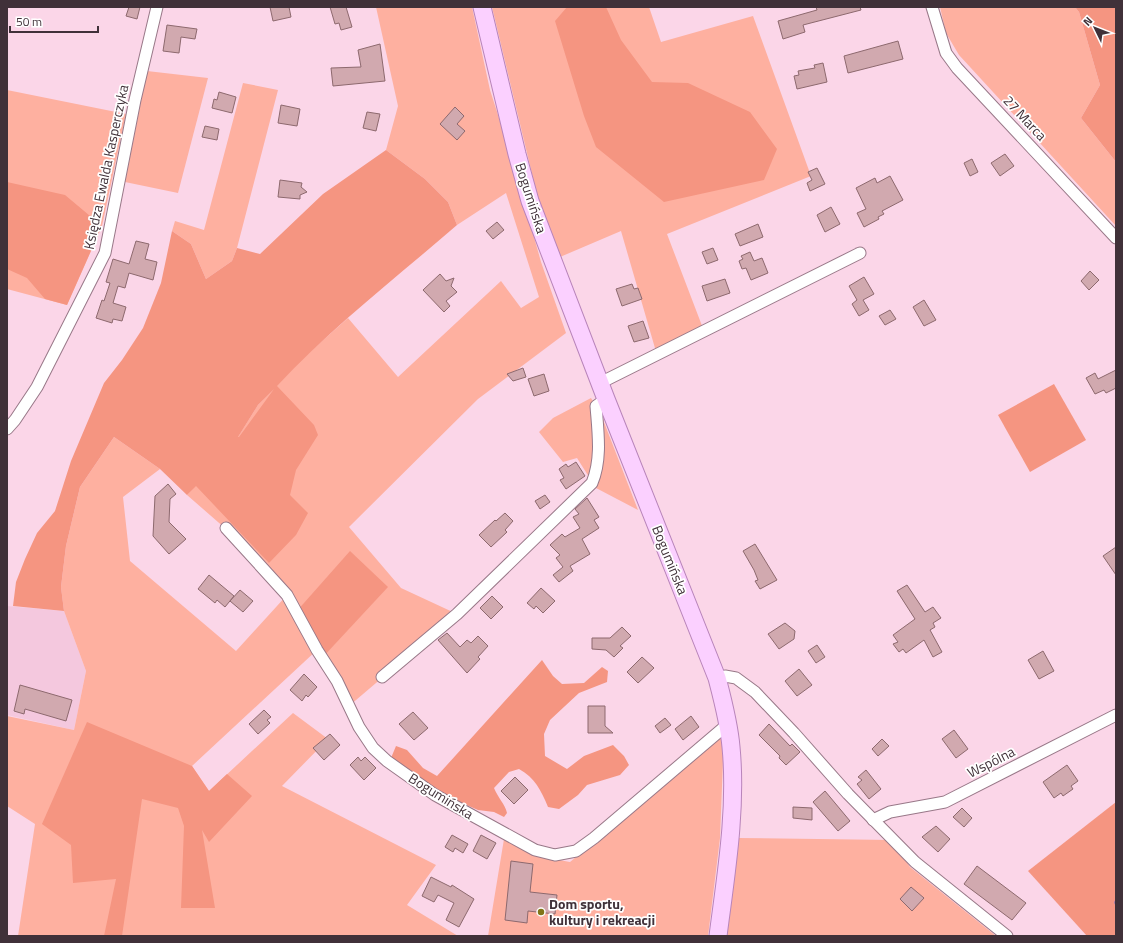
<svg xmlns="http://www.w3.org/2000/svg" width="1123" height="943" viewBox="0 0 1123 943" font-family="'Titillium Web',sans-serif">
<style>
.built{fill:#f4c8de}
.green{fill:#feb0a0}
.forest{fill:#f59581;fill-rule:evenodd}
.lines{fill:none;stroke-linecap:round;stroke-linejoin:round}
.stream{stroke:#9177b3;stroke-width:3.5}
.building{fill:#d1a9af;stroke:#8d696e}
.street-casing{stroke:#987888;stroke-width:13}
.primary-casing{stroke:#b884ba;stroke-width:19}
.street{stroke:#fff;stroke-width:11}
.primary{stroke:#fbd0ff;stroke-width:17}
.poi-dot{fill:#817416;stroke:#fff;stroke-width:1.5}
.labels{text-anchor:middle;stroke-width:3.5;stroke-linejoin:round;paint-order:stroke}
.street-label{font-size:14px;fill:#403139;stroke:#fff}
.poi-label{font-size:14px;font-weight:bold;fill:#403139;stroke:#fff;text-anchor:start}
</style>
<rect width="100%" height="100%" fill="#fbd6e8"/>
<polygon class="built" points="7,606 64,611 86,671 74,730 7,715"/>
<g class="green">
<polygon points="376,7 472,7 490,90 513,162 541,262 566,333 478,399 349,527 401,588 457,614 349,706 317,650 192,766 209,791 293,713 328,739 282,786 436,865 407,905 458,936 18,936 35,824 7,806 7,716 74,730 86,671 64,611 61,587 66,546 80,487 114,437 160,469 123,497 130,561 236,651 287,595 226,529 187,495 234,443 258,405 303,358 348,318 398,377 501,281 521,308 539,297 506,193 457,225 448,202 425,179 386,150 398,106"/>
<polygon points="492,7 649,7 661,42 753,16 811,176 667,234 704,331 657,355 621,231 560,257 539,203"/>
<polygon points="940,7 1075,7 1079,12 1100,85 1081,118 1116,162 1116,226 959,55 946,33"/>
<polygon points="147,71 208,78 178,193 125,182"/>
<polygon points="243,83 278,90 237,248 232,261 206,279 191,244 172,231 175,221 204,230"/>
<polygon points="7,90 126,114 102,226 67,305 7,289"/>
<polygon points="591,398 602,417 638,510 596,488 577,458 563,462 539,432 553,418"/>
<polygon points="724,734 720,838 708,936 488,936 504,839 537,856 570,862"/>
<polygon points="738,838 892,840 910,867 996,936 727,936"/>
</g>
<g class="forest">
<polygon points="567,7 606,7 621,40 652,82 688,83 750,112 777,149 764,180 664,202 596,147 584,116 555,21"/>
<polygon points="1075,7 1116,7 1116,162 1081,118 1100,85 1079,12"/>
<path d="M386,150l39,29 23,23 9,23c-61,53 -125,102 -180,161l37,39 4,10 -22,35 -6,25 18,18 -12,22 -27,28 -73,-77 -9,9 -27,-26 -46,-32 -34,50 -14,59 -5,41 3,24 -51,-5 3,-24 9,-23 12,-26 18,-22 16,-50 33,-78 18,-23 21,-32 18,-45 11,-52 19,13 15,35 26,-18 5,-13 23,6 63,-60zM274,389l-35,48h-1l20,-32z"/>
<polygon points="7,182 65,195 102,226 67,305 45,299 27,278 7,269"/>
<polygon points="1054,384 1086,440 1030,472 998,415"/>
<polygon points="350,551 388,587 322,658 296,612"/>
<path d="M542,660l11,16 9,8 22,-1 18,-16 6,4 -1,11 -28,11 -29,27 -6,14 1,22 22,13 17,-13 29,-11 11,11 5,9 -9,10 -33,10 -9,10 -19,14 -11,-2c-7,-17 -13,-29 -29,-38l-10,3 -15,16c4,10 11,16 13,25l-3,4 -10,-5 -16,-2 -30,-13 -57,-39 5,-12 11,4 16,18 14,8z"/>
<polygon points="87,722 192,766 209,791 227,774 252,796 209,842 202,830 215,908 181,908 184,826 178,808 142,799 122,936 104,936 116,879 73,883 71,845 42,824"/>
<polygon points="1116,802 1116,936 1087,936 1028,871"/>
</g>
<g class="lines">
<polyline class="stream" points="1116,902 1116,903"/>
</g>
<g class="building">
<polygon points="129,7 140,7 137,19 126,16"/>
<polygon points="270,7 289,7 291,17 273,21"/>
<polygon points="330,7 346,7 352,27 341,30 339,23 335,24"/>
<polygon points="816,7 860,7 861,10 803,25 805,32 783,39 778,21 817,10"/>
<polygon points="167,25 197,29 195,39 181,37 179,53 163,51"/>
<polygon points="898,41 903,59 848,73 844,56"/>
<polygon points="380,44 385,81 333,86 331,68 361,67 358,50"/>
<polygon points="823,63 827,82 797,89 794,76 799,75 798,71 815,68 814,65"/>
<polygon points="219,92 236,97 232,113 212,108 214,99 217,100"/>
<polygon points="281,105 300,109 297,126 278,123"/>
<polygon points="455,107 464,116 457,124 465,131 457,140 440,124"/>
<polygon points="367,112 380,114 376,131 363,128"/>
<polygon points="205,126 219,129 217,140 202,137"/>
<polygon points="1005,154 1014,166 1000,176 991,163"/>
<polygon points="972,159 978,172 970,176 964,163"/>
<polygon points="817,168 825,184 810,191 807,183 812,180 808,172"/>
<polygon points="890,176 903,200 882,211 884,214 878,217 879,219 864,227 857,213 866,209 856,188 875,178 877,183"/>
<polygon points="280,180 302,183 301,187 307,192 300,195 300,199 278,197"/>
<polygon points="831,207 840,224 825,232 817,215"/>
<polygon points="497,222 504,230 493,239 486,231"/>
<polygon points="758,224 763,237 740,246 735,234"/>
<polygon points="136,241 149,244 145,259 157,262 153,280 129,273 125,288 118,286 113,303 126,307 122,321 113,319 112,323 96,318 102,300 104,301 110,283 106,282 113,259 129,264"/>
<polygon points="713,248 718,260 707,264 702,252"/>
<polygon points="750,252 754,261 762,258 768,273 751,280 746,268 742,269 739,261 743,259 741,256"/>
<polygon points="1090,271 1099,280 1089,290 1081,281"/>
<polygon points="440,274 446,281 454,278 451,286 457,292 446,301 450,306 444,312 423,290"/>
<polygon points="864,277 874,294 863,300 869,310 859,316 852,304 857,300 849,286"/>
<polygon points="725,279 730,293 707,301 702,286"/>
<polygon points="632,284 634,289 638,288 642,299 622,306 616,289"/>
<polygon points="924,300 936,320 924,326 913,307"/>
<polygon points="890,310 896,319 885,325 879,316"/>
<polygon points="643,321 649,338 634,342 628,326"/>
<polygon points="523,368 526,377 513,381 507,374"/>
<polygon points="1116,370 1116,388 1106,393 1104,390 1095,394 1086,378 1095,373 1098,379"/>
<polygon points="544,374 549,391 534,396 528,379"/>
<polygon points="576,462 585,476 566,489 560,480 564,478 559,469 566,464 568,467"/>
<polygon points="168,484 176,494 170,499 169,522 186,539 169,554 153,536 155,496"/>
<polygon points="545,495 550,502 540,509 535,501"/>
<polygon points="587,498 599,517 594,520 599,528 582,539 590,554 570,566 573,571 559,582 553,575 563,567 556,558 560,555 550,545 562,534 565,537 580,528 573,517 579,514 575,509"/>
<polygon points="505,513 513,521 505,530 507,532 491,547 479,535 495,520 496,521"/>
<polygon points="755,544 777,580 760,589 755,581 758,580 754,570 743,551"/>
<polygon points="1116,547 1116,575 1103,556"/>
<polygon points="209,575 234,596 225,607 217,600 215,603 198,589"/>
<polygon points="907,585 925,612 933,607 941,618 933,623 935,627 930,630 942,652 933,657 924,640 906,653 903,649 899,652 893,644 898,642 893,635 915,619 897,591"/>
<polygon points="541,588 555,601 543,613 536,606 534,609 527,603"/>
<polygon points="240,590 253,601 243,612 230,601"/>
<polygon points="492,596 503,607 491,619 480,608"/>
<polygon points="785,623 795,631 794,639 779,649 768,634"/>
<polygon points="622,627 631,636 620,646 623,648 614,657 606,650 592,649 592,638 610,638"/>
<polygon points="447,633 460,647 467,640 471,643 478,636 488,646 478,657 480,659 467,673 438,640"/>
<polygon points="817,645 825,657 816,663 808,651"/>
<polygon points="1043,651 1054,671 1039,679 1028,660"/>
<polygon points="642,657 654,668 638,683 627,672"/>
<polygon points="799,669 812,685 797,696 785,681"/>
<polygon points="304,674 317,687 308,697 306,695 302,701 290,690"/>
<polygon points="20,685 72,700 66,721 25,709 24,714 14,711"/>
<polygon points="588,706 605,706 605,726 613,733 588,733"/>
<polygon points="264,710 271,717 267,720 270,723 258,734 249,724"/>
<polygon points="413,712 428,728 414,740 399,724"/>
<polygon points="691,716 699,727 683,740 675,729"/>
<polygon points="665,718 671,725 660,733 655,726"/>
<polygon points="769,724 790,746 792,744 800,752 786,765 779,758 780,756 759,735"/>
<polygon points="954,730 968,749 956,758 942,739"/>
<polygon points="330,734 340,745 324,760 313,748"/>
<polygon points="882,739 889,746 878,756 872,749"/>
<polygon points="358,757 361,761 365,757 376,768 364,780 350,765"/>
<polygon points="1067,765 1078,781 1071,786 1073,789 1063,796 1061,793 1054,798 1043,782"/>
<polygon points="866,770 881,789 869,799 857,784 862,780 858,777"/>
<polygon points="515,777 528,790 514,804 501,791"/>
<polygon points="825,791 850,821 838,831 813,802"/>
<polygon points="793,807 812,808 812,820 793,818"/>
<polygon points="962,808 972,818 964,827 953,817"/>
<polygon points="936,826 950,839 938,852 922,837"/>
<polygon points="452,835 468,844 463,853 455,848 453,852 445,847"/>
<polygon points="481,835 496,843 487,859 473,851"/>
<polygon points="511,861 533,864 530,892 557,895 555,914 528,911 527,923 505,920"/>
<polygon points="977,866 1026,903 1012,920 964,884"/>
<polygon points="431,877 451,887 452,885 474,899 459,927 446,920 454,903 438,895 434,902 422,896"/>
<polygon points="911,887 924,898 912,911 900,899"/>
</g>
<g class="lines">
<g class="street-casing">
<g id="street">
<polyline points="932,7 946,53 957,68 1116,238"/>
<polyline points="600,383 860,253"/>
<polyline points="7,429 15,420 37,387 105,253 135,100 157,7"/>
<polyline points="226,528 287,595 317,650 337,681 359,727 373,748 387,761 435,795 535,850 555,855 576,851 594,838 728,724"/>
<path d="M382,677l75,-63 135,-131c10,-24 6,-51 4,-77l10,-7"/>
<polyline points="717,678 725,676 736,678 755,692 794,733 848,794 915,862 1007,936"/>
<polyline points="873,820 890,812 945,802 1116,715"/>
</g>
</g>
<g class="primary-casing">
<path id="primary" d="M482,7l35,147 13,47 76,198 111,279c6,23 12,45 14,69 6,62 -5,127 -13,189"/>
</g>
<use href="#street" class="street"/>
<use href="#primary" class="primary"/>
</g>
<circle class="poi-dot" cx="541" cy="912" r="4"/>
<g class="labels">
<g class="street-label">
<text transform="translate(1025 118) rotate(47)" y="5">27 Marca</text>
<text transform="translate(106 167) rotate(-78)" y="5">Księdza Ewalda Kasperczyka</text>
<text transform="translate(531 198) rotate(72)" y="5">Bogumińska</text>
<text transform="translate(670 560) rotate(68)" y="5">Bogumińska</text>
<text transform="translate(991 762) rotate(-27)" y="5">Wspólna</text>
<text transform="translate(441 796) rotate(32)" y="5">Bogumińska</text>
</g>
<g class="poi-label">
<text x="549" y="909">Dom sportu,<tspan x="549" dy="16">kultury i rekreacji</tspan></text>
</g>
</g>
<rect width="1123" height="943" fill="none" stroke="#403139" stroke-width="16"/>
<g transform="translate(1095 28) rotate(313)" stroke="#ffffff" stroke-width="3" paint-order="stroke">
<path d="M0-3L7 15L0 10L-7 15Z" fill="#403139"/>
<text y="-6" font-size="11" font-weight="bold" text-anchor="middle" fill="#403139">N</text>
</g>
<path d="M10 26v6h88v-6" fill="none" stroke="#403139" stroke-width="2"/>
<text x="16" y="26" font-size="12" fill="#403139" stroke="#ffffff" stroke-width="3" paint-order="stroke">50 m</text>
</svg>
